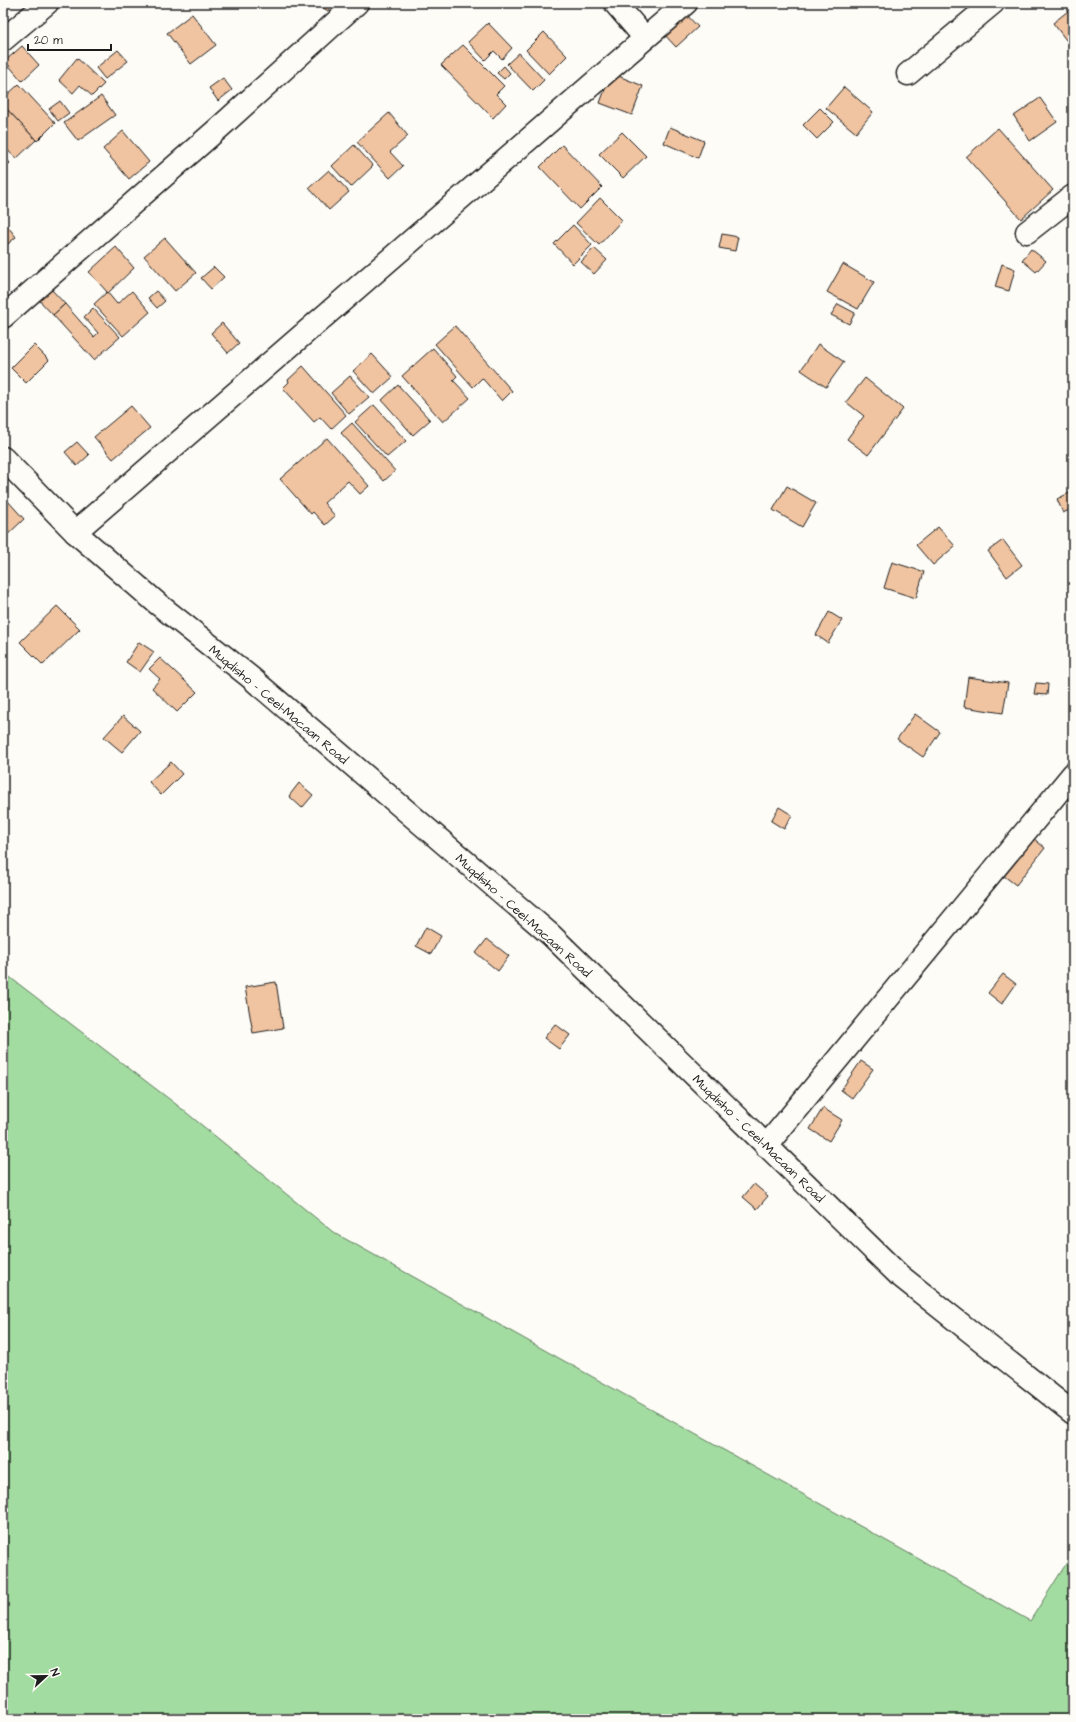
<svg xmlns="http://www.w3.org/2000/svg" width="1076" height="1722" viewBox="0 0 1076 1722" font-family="'Architects Daughter',sans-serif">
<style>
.green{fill:#a3dca1;stroke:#607c5e}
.building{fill:#f1c4a1;stroke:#1c1c1c}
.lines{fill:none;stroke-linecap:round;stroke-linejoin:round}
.minor-casing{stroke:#1c1c1c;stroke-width:25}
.tertiary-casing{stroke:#1c1c1c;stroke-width:25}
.minor{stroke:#fdfcf7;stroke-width:22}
.tertiary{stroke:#fdfcf7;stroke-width:22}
.labels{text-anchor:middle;stroke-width:3;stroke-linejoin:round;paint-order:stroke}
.street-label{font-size:13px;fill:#1c1c1c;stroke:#fdfcf7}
</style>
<rect width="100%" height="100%" fill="#fdfcf7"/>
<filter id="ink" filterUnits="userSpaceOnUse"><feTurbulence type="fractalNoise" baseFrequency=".025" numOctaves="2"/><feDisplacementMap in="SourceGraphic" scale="8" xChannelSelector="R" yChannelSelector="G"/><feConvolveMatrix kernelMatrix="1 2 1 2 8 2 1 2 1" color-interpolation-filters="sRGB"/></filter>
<g filter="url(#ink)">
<polygon class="green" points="3,972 177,1105 333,1232 1030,1621 1073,1553 1073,1719 3,1719"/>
<g class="building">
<polygon points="318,3 333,3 328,11 317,4"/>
<polygon points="1073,7 1073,49 1053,23"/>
<polygon points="684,12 698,27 676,47 663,33"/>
<polygon points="192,14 216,45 191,64 167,33"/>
<polygon points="488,23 512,48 502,59 494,51 485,60 468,42"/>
<polygon points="544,32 567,56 549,74 526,50"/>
<polygon points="463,45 504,86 496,94 506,104 493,118 441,65"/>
<polygon points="22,46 39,65 22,81 5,61"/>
<polygon points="118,50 128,61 105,79 96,68"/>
<polygon points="519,53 544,80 533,91 507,64"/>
<polygon points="77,58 104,84 92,96 80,85 73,93 59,80"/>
<polygon points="504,66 510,73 504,79 497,73"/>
<polygon points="611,73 643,86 632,115 600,103"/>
<polygon points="223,78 232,90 218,101 209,88"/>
<polygon points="19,84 55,123 37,141 3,105 3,99"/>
<polygon points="844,87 873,112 856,133 826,108"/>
<polygon points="101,96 115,115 78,141 64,123"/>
<polygon points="1040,98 1057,122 1030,141 1014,116"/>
<polygon points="60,101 69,113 58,121 49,109"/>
<polygon points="3,105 36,140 16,159 3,145"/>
<polygon points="820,108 834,122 817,139 803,125"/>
<polygon points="389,113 408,136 390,152 403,166 390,178 357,142"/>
<polygon points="670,127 704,141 698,158 664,143"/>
<polygon points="998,128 1053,190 1021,219 966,157"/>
<polygon points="123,131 149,162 129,179 103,149"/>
<polygon points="622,132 646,156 623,178 599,154"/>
<polygon points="354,145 373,166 351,187 332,166"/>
<polygon points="562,145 602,187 580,209 540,167"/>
<polygon points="3,155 10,163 3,169"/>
<polygon points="329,170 349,192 329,210 309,188"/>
<polygon points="600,198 622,220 599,245 576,223"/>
<polygon points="5,223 16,237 3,248 3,225"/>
<polygon points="573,225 592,245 573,264 554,244"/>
<polygon points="722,234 738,237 735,251 719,248"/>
<polygon points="165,238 196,273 175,291 144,256"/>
<polygon points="116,247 134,268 108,293 89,272"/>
<polygon points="594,248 607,260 594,274 581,262"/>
<polygon points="1031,249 1046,261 1036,272 1022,260"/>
<polygon points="843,264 874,282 858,309 827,292"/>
<polygon points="1002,264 1015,269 1009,291 995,287"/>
<polygon points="214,267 224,277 211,289 201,278"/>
<polygon points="51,289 65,304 53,315 39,300"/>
<polygon points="132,291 150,312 123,336 94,304 107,292 117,304"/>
<polygon points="156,291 165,301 157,308 148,298"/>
<polygon points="65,304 94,337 98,333 84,317 93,308 120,337 94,360 53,315"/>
<polygon points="838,304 855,313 849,324 831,315"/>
<polygon points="222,323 239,343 228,353 211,333"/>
<polygon points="455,326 512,391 502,401 482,378 473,387 435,344"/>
<polygon points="818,344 844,362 826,387 801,370"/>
<polygon points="34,345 49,360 26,383 11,368"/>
<polygon points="433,348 457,376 453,380 470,398 443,422 402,376"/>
<polygon points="372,354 393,377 374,394 353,371"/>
<polygon points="303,366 346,415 331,429 320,417 314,422 283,388 289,382 288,380"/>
<polygon points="350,376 369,397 349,414 331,393"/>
<polygon points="865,378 903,409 868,455 847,439 864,416 846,402"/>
<polygon points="398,385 430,420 413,435 382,400"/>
<polygon points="374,405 406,441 387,457 355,422"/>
<polygon points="131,406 150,428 113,459 94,437"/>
<polygon points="352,423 395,471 384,481 341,433"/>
<polygon points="327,438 369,486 360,494 348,481 324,503 335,516 325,525 313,512 311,514 280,479"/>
<polygon points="77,442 89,455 77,466 65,452"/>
<polygon points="787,486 816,503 802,527 773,510"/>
<polygon points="1073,491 1073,508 1063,513 1057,499"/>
<polygon points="7,500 24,519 3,539 3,504"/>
<polygon points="938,527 955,546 933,565 916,545"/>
<polygon points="1003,540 1022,565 1007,577 988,551"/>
<polygon points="892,562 924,572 916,598 884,588"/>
<polygon points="57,606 80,629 43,665 20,642"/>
<polygon points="829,612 842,620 828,643 816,635"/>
<polygon points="139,642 154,652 140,672 126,662"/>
<polygon points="160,658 197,692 177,712 152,688 160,679 149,669"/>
<polygon points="968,677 1008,683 1003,713 964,707"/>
<polygon points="1036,683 1048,684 1047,695 1034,694"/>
<polygon points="915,714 940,732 923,757 897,739"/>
<polygon points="123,716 140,731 122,752 104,737"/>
<polygon points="171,762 182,774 161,795 149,782"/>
<polygon points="299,783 313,795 302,808 289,796"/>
<polygon points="779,807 792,815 784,829 771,821"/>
<polygon points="1033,838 1045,848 1016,885 1004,876"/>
<polygon points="426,927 441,936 431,954 416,946"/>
<polygon points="487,939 509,956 498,971 476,953"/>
<polygon points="1003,974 1016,984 1002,1004 988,993"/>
<polygon points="276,982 283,1028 253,1033 245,987"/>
<polygon points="555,1024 570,1035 559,1049 544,1038"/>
<polygon points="861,1061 873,1069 852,1098 841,1090"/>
<polygon points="823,1108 842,1120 829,1141 810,1129"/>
<polygon points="754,1184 768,1196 757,1209 743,1197"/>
</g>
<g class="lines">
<g class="minor-casing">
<g id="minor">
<polyline points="615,3 645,38"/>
<polyline points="3,40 47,3"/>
<polyline points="908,74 993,3"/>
<polyline points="1027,232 1073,196"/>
<polyline points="3,317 220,127 357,3"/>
<polyline points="75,532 686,3"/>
<polyline points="766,1146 1073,774"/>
</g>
</g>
<g class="tertiary-casing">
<polyline id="tertiary" points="3,458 75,532 158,604 250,677 551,935 899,1275 1073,1413"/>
</g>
<use href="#minor" class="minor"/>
<use href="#tertiary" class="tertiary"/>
</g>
</g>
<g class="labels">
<g class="street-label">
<text transform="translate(279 704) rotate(40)" y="5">Muqdisho - Ceel-Macaan Road</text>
<text transform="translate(524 915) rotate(42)" y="5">Muqdisho - Ceel-Macaan Road</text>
<text transform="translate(759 1138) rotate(44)" y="5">Muqdisho - Ceel-Macaan Road</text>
</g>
</g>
<rect width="1076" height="1722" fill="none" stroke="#fdfcf7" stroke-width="16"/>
<rect x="8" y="8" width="1060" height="1706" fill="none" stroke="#1c1c1c" stroke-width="1.5" filter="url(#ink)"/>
<g transform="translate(46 1676) rotate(68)" stroke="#fdfcf7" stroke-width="3" paint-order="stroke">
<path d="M0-3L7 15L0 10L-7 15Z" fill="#1c1c1c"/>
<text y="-6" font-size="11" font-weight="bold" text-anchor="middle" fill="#1c1c1c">N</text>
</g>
<path d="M28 44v6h83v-6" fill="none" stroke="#1c1c1c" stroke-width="2"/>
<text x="34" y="44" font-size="12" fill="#1c1c1c" stroke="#fdfcf7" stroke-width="3" paint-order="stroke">20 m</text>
</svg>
